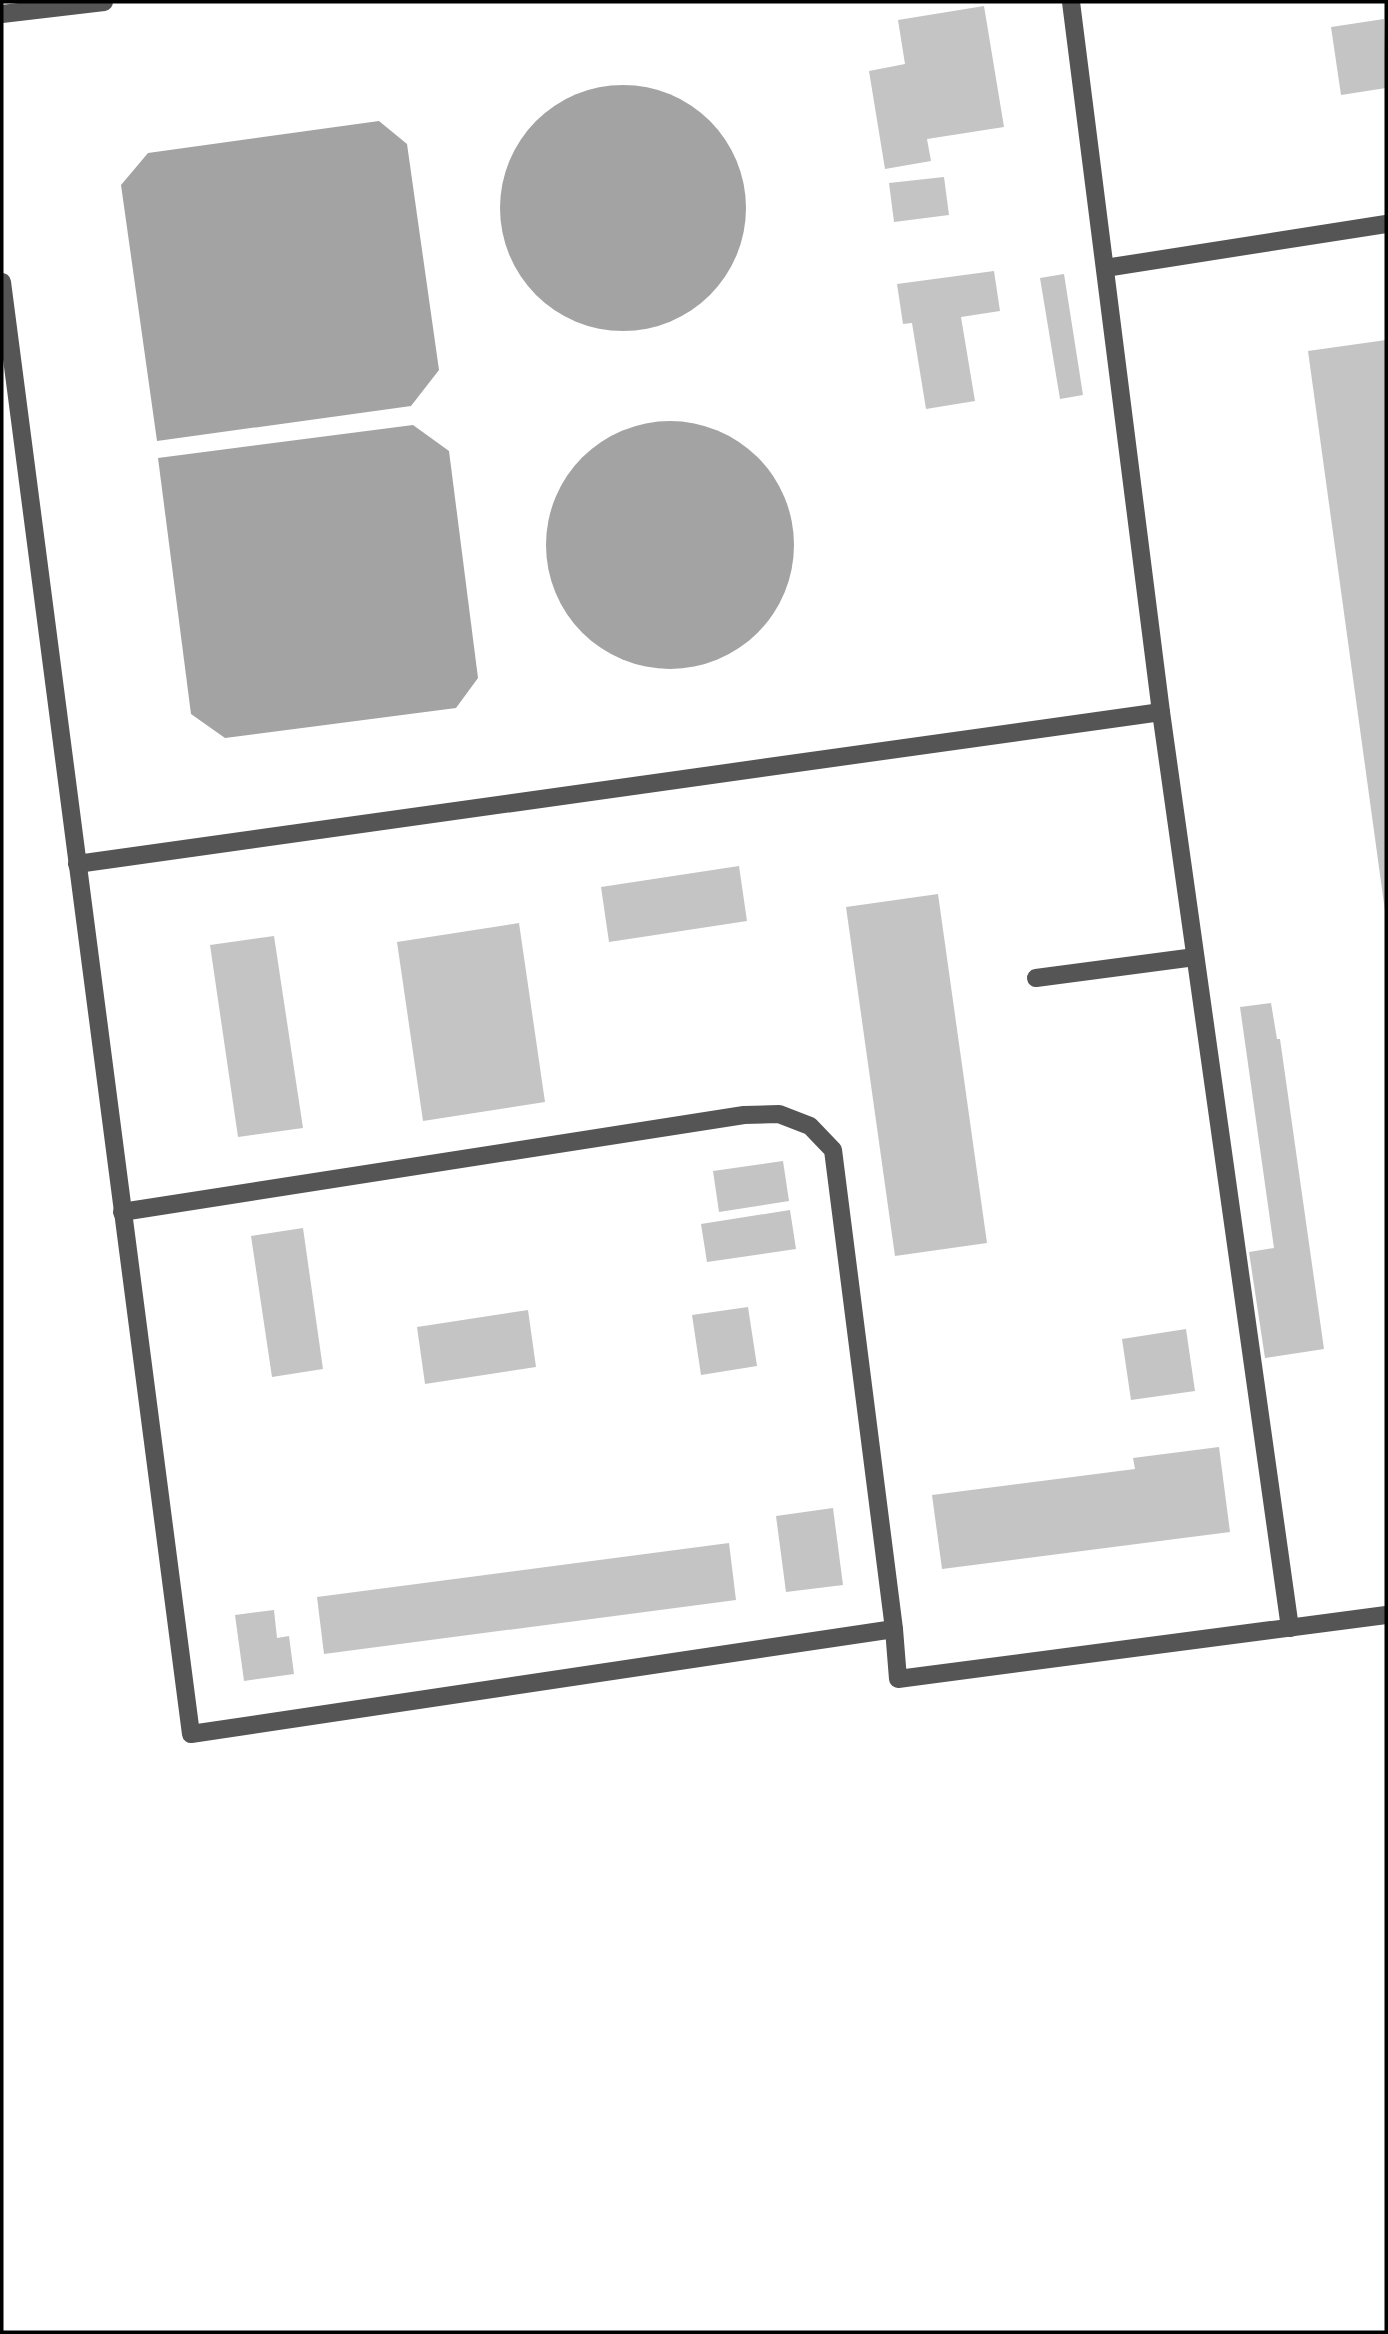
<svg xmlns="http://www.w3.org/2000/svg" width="1388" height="2334" viewBox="0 0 1388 2334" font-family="Rubik,sans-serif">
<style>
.water{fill:#a3a3a3}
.building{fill:#c4c4c4}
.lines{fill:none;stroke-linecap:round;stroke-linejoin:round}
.minor{stroke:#555;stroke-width:18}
</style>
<rect width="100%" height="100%" fill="#fff"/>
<g class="water">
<circle cx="623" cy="208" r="123"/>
<polygon points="379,121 407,144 439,370 411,406 157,441 121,185 148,153"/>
<circle cx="670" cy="545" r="124"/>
<polygon points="413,425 449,451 478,678 456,708 225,738 191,714 158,458"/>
</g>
<g class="building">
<polygon points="984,6 1004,127 927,139 931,161 885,169 869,71 905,64 898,20"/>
<polygon points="1384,19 1386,88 1341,95 1331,27"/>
<polygon points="944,177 949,215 894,222 889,183"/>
<polygon points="994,271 1000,311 961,317 975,401 926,409 912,323 903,324 897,284"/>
<polygon points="1064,274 1083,395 1060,399 1040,278"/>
<polygon points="1386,340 1386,911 1385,911 1308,351"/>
<polygon points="739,866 747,921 609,942 601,887"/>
<polygon points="938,894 987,1243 895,1256 846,907"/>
<polygon points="519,923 545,1102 423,1121 397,942"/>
<polygon points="274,936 303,1128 238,1137 210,945"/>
<polygon points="1271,1003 1277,1039 1280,1039 1324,1349 1265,1358 1249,1252 1274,1248 1240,1007"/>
<polygon points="783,1161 789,1201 719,1212 713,1171"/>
<polygon points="790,1210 796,1249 707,1262 701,1224"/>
<polygon points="303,1228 323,1369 272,1377 251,1236"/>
<polygon points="748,1307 757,1366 701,1375 692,1315"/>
<polygon points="528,1310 536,1367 425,1384 417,1327"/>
<polygon points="1186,1329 1195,1391 1131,1400 1122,1339"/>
<polygon points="1219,1447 1230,1532 942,1569 932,1495 1135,1469 1133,1458"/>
<polygon points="833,1508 843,1585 786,1592 776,1516"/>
<polygon points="729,1543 736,1600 324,1654 317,1597"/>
<polygon points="274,1610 277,1638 289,1636 294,1674 244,1681 235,1615"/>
</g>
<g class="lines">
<g class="minor">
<polyline points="1071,2 1161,712 1290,1628"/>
<polyline points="2,14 104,2"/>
<polyline points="1105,268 1386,224"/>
<polyline points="2,282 191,1734 894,1629"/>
<polyline points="77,864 1161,712"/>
<polyline points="1036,978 1195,957"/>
<polyline points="122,1212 744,1115 779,1114 810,1126 833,1150 894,1629 898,1679 1386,1615"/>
</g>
</g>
<rect width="1388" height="2334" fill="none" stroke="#000000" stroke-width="7"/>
</svg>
